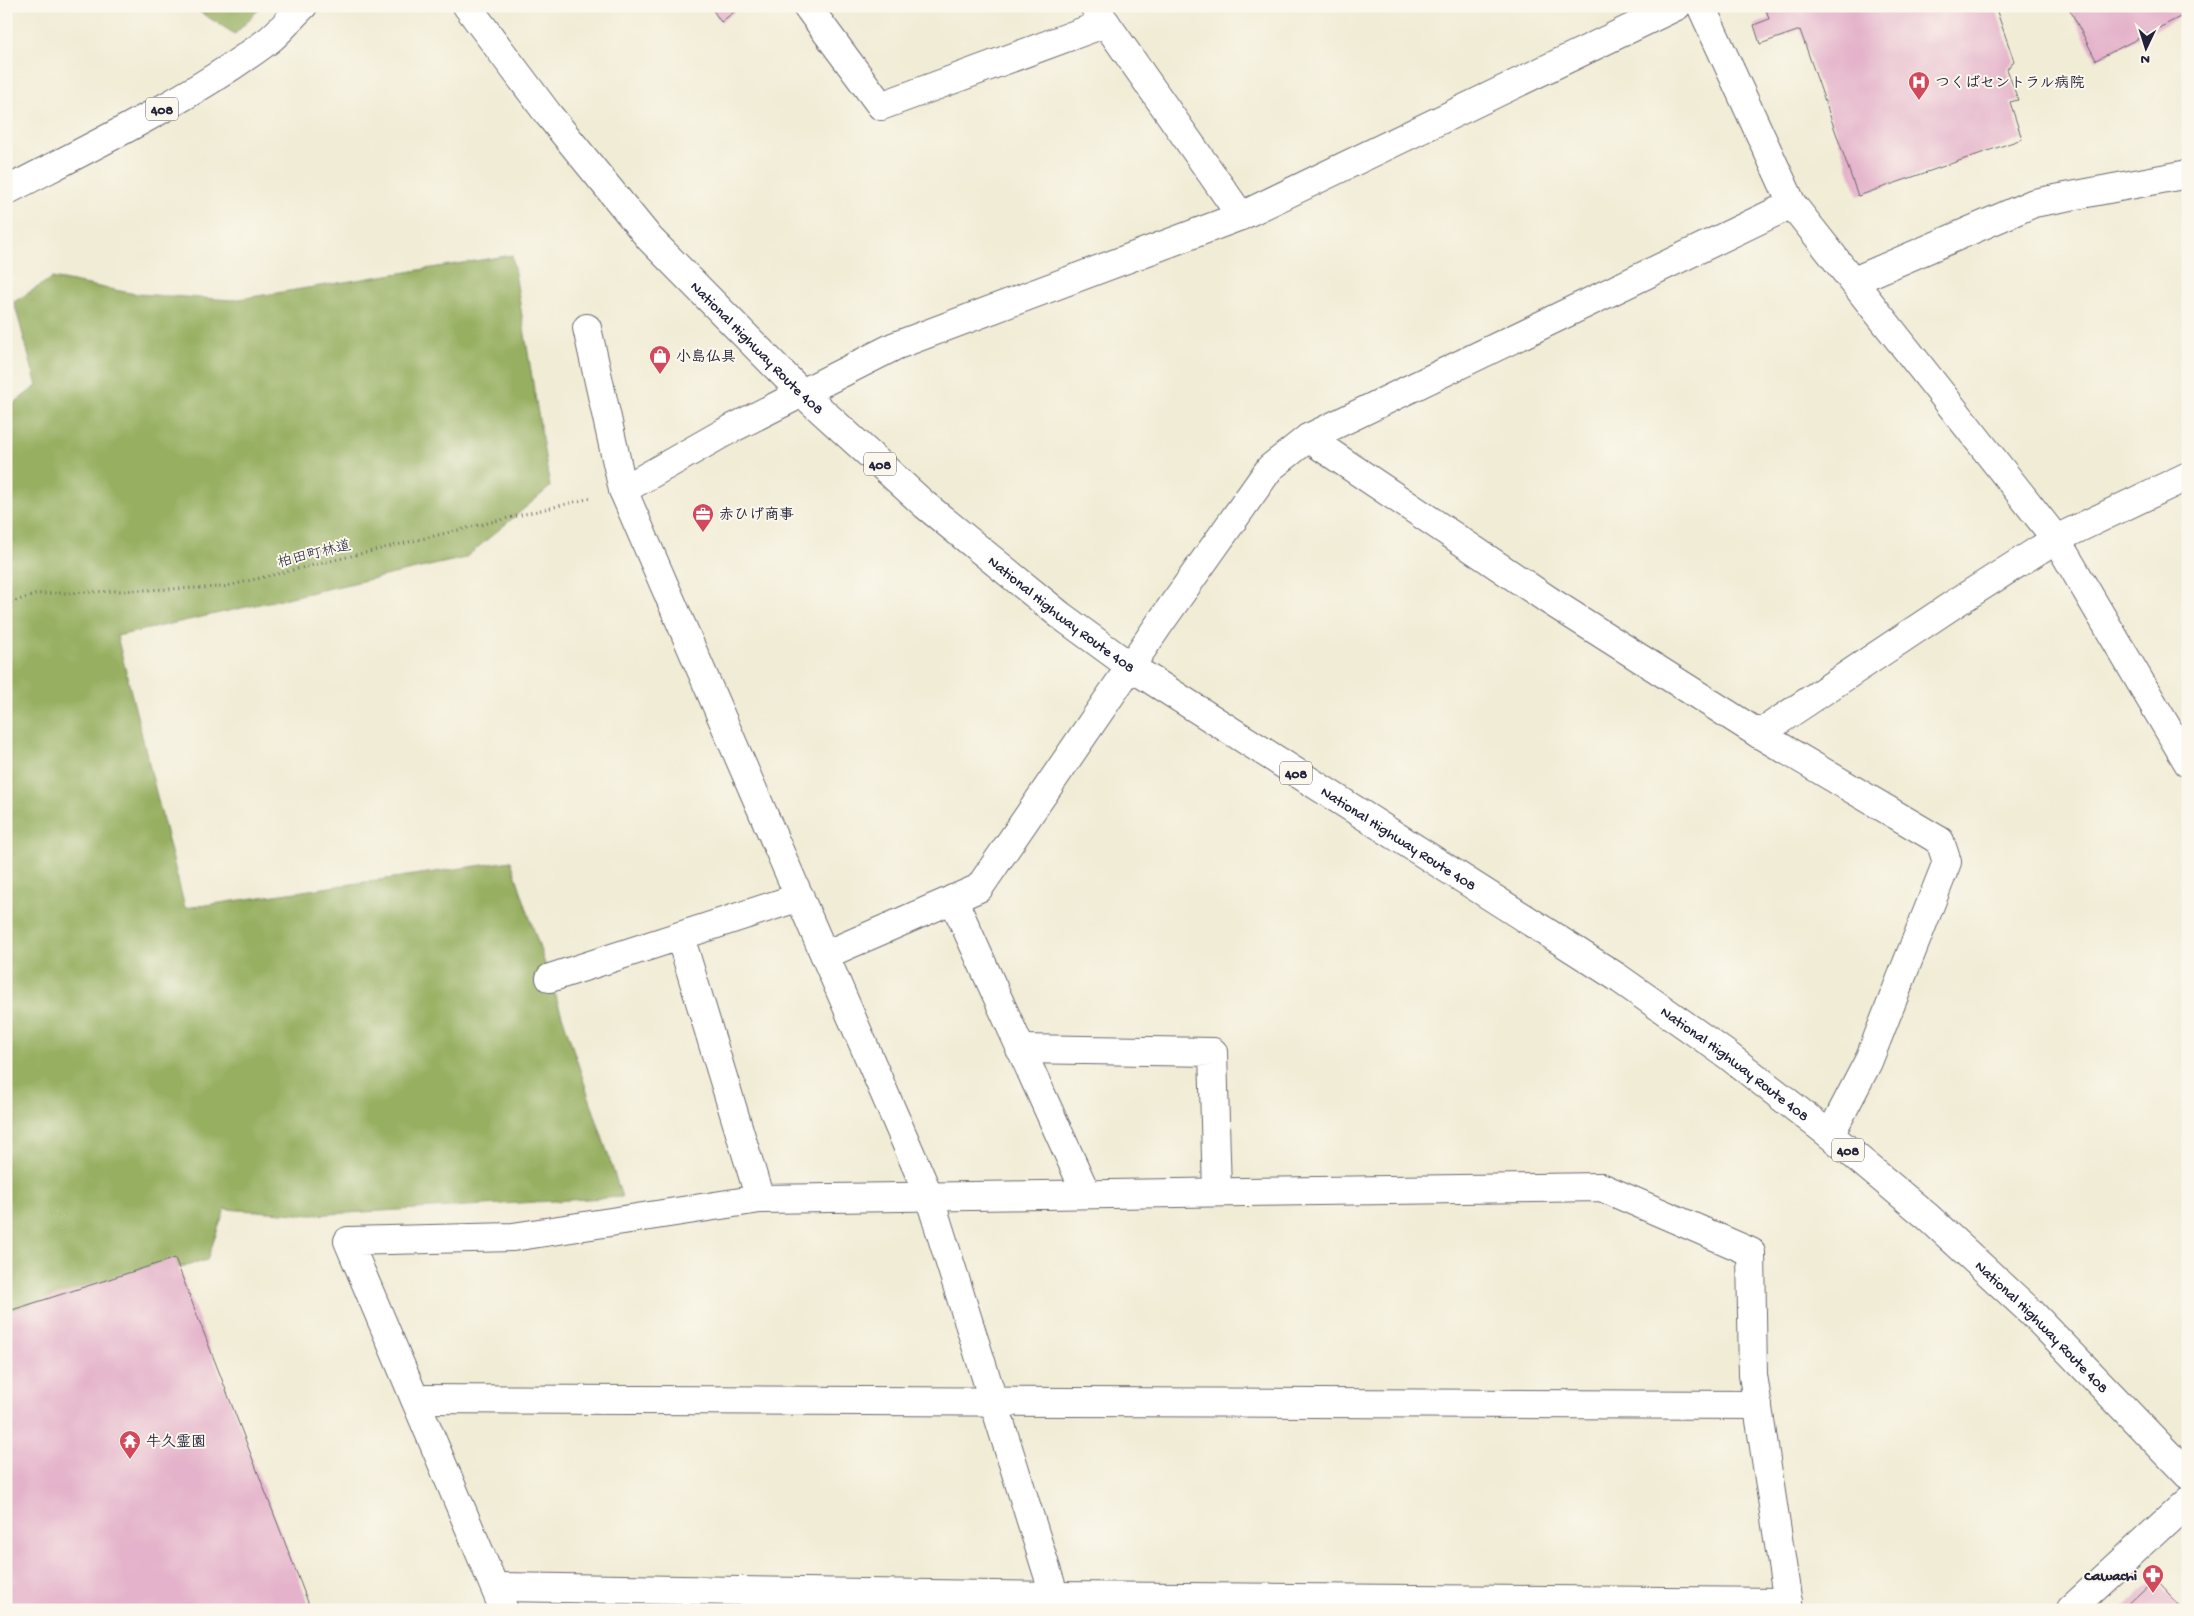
<svg xmlns="http://www.w3.org/2000/svg" width="2194" height="1616" viewBox="0 0 2194 1616" font-family="'Gochi Hand','Klee One',sans-serif">
<style>
.forest{fill:#96af60;stroke:#5c684e}
.building{fill:#e4b2ca}
.lines{fill:none;stroke-linecap:round;stroke-linejoin:round}
.minor-casing{stroke:#6a6971;stroke-width:30}
.highway-casing{stroke:#6a6971;stroke-width:30}
.path{stroke:#6a6971;stroke-width:3;stroke-dasharray:1 4;stroke-linecap:butt}
.minor{stroke:#fff;stroke-width:28}
.highway{stroke:#fff;stroke-width:28}
.labels{text-anchor:middle;stroke-width:4;stroke-linejoin:round;paint-order:stroke}
.shield{fill:#fbf7ec;stroke:#636270;stroke-width:1}
.shield-label{font-size:14px;font-weight:bold;fill:#22223b}
.poi-label{font-size:15px;font-weight:bold;fill:#22223b;stroke:#fbf7ec;text-anchor:start}
.street-label{font-size:15px;fill:#22223b;stroke:#fbf7ec}
</style>
<rect width="100%" height="100%" fill="#fbf7ec"/>
<filter id="ink" filterUnits="userSpaceOnUse"><feTurbulence type="fractalNoise" baseFrequency=".02" numOctaves="2"/><feDisplacementMap in="SourceGraphic" scale="10" xChannelSelector="R" yChannelSelector="G"/><feConvolveMatrix kernelMatrix="1 2 1 2 8 2 1 2 1" color-interpolation-filters="sRGB"/></filter>
<filter id="wash" filterUnits="userSpaceOnUse"><feTurbulence type="fractalNoise" baseFrequency=".0096" numOctaves="4" result="noise"/><feDisplacementMap in="SourceGraphic" scale="20" xChannelSelector="R" yChannelSelector="G"/><feGaussianBlur stdDeviation="1.12" result="paint"/><feColorMatrix in="noise" values="0 0 0 0 0 0 0 0 0 0 0 0 0 0 0 0 0 1.4 0 .05"/><feComposite in="paint" operator="in"/></filter>
<g filter="url(#wash)">
<rect width="100%" height="100%" fill="#f1ecd5"/>
<g class="forest">
<polygon points="190,6 262,6 235,34"/>
<polygon points="512,255 550,487 465,558 117,636 185,908 511,861 622,1197 312,1215 225,1209 207,1260 9,1311 6,1304 6,409 37,386 14,302 52,278 136,294 233,300"/>
</g>
<g id="blocks">
<g class="building">
<polygon points="710,6 742,6 721,22"/>
<polygon points="1765,6 1995,6 2014,61 2007,69 2018,100 2010,102 2022,139 1858,196 1800,30 1760,44 1754,25 1769,19"/>
<polygon points="2068,6 2188,6 2188,13 2096,60"/>
<polygon points="175,1258 311,1610 6,1610 6,1306 9,1311"/>
<polygon points="2154,1579 2183,1610 2121,1610"/>
</g>
</g>
</g>
<g filter="url(#ink)">
<use href="#blocks" fill-opacity="0" stroke="#6a6971" stroke-width="1"/>
<g class="lines">
<g class="minor-casing">
<g id="minor">
<polyline points="807,6 881,106 1106,23"/>
<polyline points="1094,6 1241,216"/>
<polyline points="1701,6 1792,204 2056,539 2188,763"/>
<polyline points="1854,281 2034,203 2188,174"/>
<polyline points="587,328 623,490"/>
<polyline points="1308,438 1550,601 1759,734 1940,841 1947,862 1868,1062 1830,1135"/>
<polyline points="1759,734 1957,602 2056,539 2188,476"/>
<polyline points="953,899 1086,1193"/>
<polyline points="680,936 760,1199"/>
<polyline points="825,955 979,888 1160,623 1270,468 1308,438 1792,204"/>
<polyline points="550,978 800,897"/>
<polyline points="1020,1049 1213,1052 1217,1192"/>
<polyline points="415,1399 1758,1405"/>
<polyline points="495,1587 1055,1596 1788,1602"/>
<polyline points="504,1610 348,1241 513,1237 760,1199 1601,1187 1751,1252 1753,1375 1789,1610"/>
<polyline points="1059,1610 929,1196 623,490 725,432 895,346 1241,216 1677,6"/>
<polyline points="2070,1610 2188,1501"/>
</g>
</g>
<g class="highway-casing">
<g id="highway">
<path id="s1" d="M467,6l81,108 102,125 151,153 124,113 135,110 71,52 486,310 109,77 104,81 98,82 103,95 157,163"/>
<path d="M6,191c89,-46 181,-90 262,-150 13,-10 23,-24 35,-35"/>
</g>
</g>
<polyline class="path" points="6,604 37,594 223,587 591,498"/>
<use href="#minor" class="minor"/>
<use href="#highway" class="highway"/>
</g>
</g>
<defs>
<g id="hospital-pin" transform="scale(1.125)"><path d="M0 17L-7.5 6A9.5 9.5 0 1 1 7.5 6Z" fill="#d1495b" stroke="#fbf7ec"/><path d="M-5-5h3v3.5h4V-5h3V5h-3V1.5h-4V5h-3Z" fill="#fff"/></g>
<g id="shop-pin" transform="scale(1.125)"><path d="M0 17L-7.5 6A9.5 9.5 0 1 1 7.5 6Z" fill="#d1495b" stroke="#fbf7ec"/><path d="M-5-2.5h2.3a2.7 3.5 0 0 1 5.4 0H5L5.5 6h-11ZM-1.5-2.5h3a1.5 2.3 0 0 0-3 0Z" fill="#fff"/></g>
<g id="office-pin" transform="scale(1.125)"><path d="M0 17L-7.5 6A9.5 9.5 0 1 1 7.5 6Z" fill="#d1495b" stroke="#fbf7ec"/><path d="M-6-3h4V-5.5h4V-3h4V5H-6ZM-1-4.5V-3h2v-1.5ZM-6 0V1H6V0Z" fill="#fff"/></g>
<g id="temple-pin" transform="scale(1.125)"><path d="M0 17L-7.5 6A9.5 9.5 0 1 1 7.5 6Z" fill="#d1495b" stroke="#fbf7ec"/><path d="M0-6L5-2H3V0L6.5 2.5H4V6H1.5V3h-3V6H-4V2.5H-6.5L-3 0V-2H-5Z" fill="#fff"/></g>
<g id="pharmacy-pin" transform="scale(1.125)"><path d="M0 17L-7.5 6A9.5 9.5 0 1 1 7.5 6Z" fill="#d1495b" stroke="#fbf7ec"/><path d="M-2-6h4v4h4v4h-4v4h-4v-4h-4v-4h4Z" fill="#fff"/></g>
</defs>
<g fill-rule="evenodd">
<use href="#hospital-pin" x="1919" y="82"/>
<use href="#shop-pin" x="660" y="356"/>
<use href="#office-pin" x="703" y="514"/>
<use href="#temple-pin" x="130" y="1441"/>
<use href="#pharmacy-pin" x="2153" y="1575"/>
</g>
<g class="labels">
<g class="shield">
<rect x="146" y="97.5" width="32" height="23" rx="4"/>
<rect x="864" y="452.5" width="32" height="23" rx="4"/>
<rect x="1280" y="761.5" width="32" height="23" rx="4"/>
<rect x="1832" y="1138.5" width="32" height="23" rx="4"/>
</g>
<g class="shield-label">
<text x="162" y="114">408</text>
<text x="880" y="469">408</text>
<text x="1296" y="778">408</text>
<text x="1848" y="1155">408</text>
</g>
<g class="poi-label">
<text x="1935" y="87">つくばセントラル病院</text>
<text x="676" y="361">小島仏具</text>
<text x="719" y="519">赤ひげ商事</text>
<text x="146" y="1446">牛久霊園</text>
<text x="2137" y="1580" text-anchor="end">Cawachi</text>
</g>
<g class="street-label">
<text dy="5" stroke="none"><textPath href="#s1" startOffset="449">National Highway Route 408</textPath></text>
<text transform="translate(314 553) rotate(-14)" y="5">柏田町林道</text>
<text dy="5" stroke="none"><textPath href="#s1" startOffset="854">National Highway Route 408</textPath></text>
<text dy="5" stroke="none"><textPath href="#s1" startOffset="1259">National Highway Route 408</textPath></text>
<text dy="5" stroke="none"><textPath href="#s1" startOffset="1664">National Highway Route 408</textPath></text>
<text dy="5" stroke="none"><textPath href="#s1" startOffset="2069">National Highway Route 408</textPath></text>
</g>
</g>
<rect width="2194" height="1616" fill="none" stroke="#fbf7ec" stroke-width="25"/>
<g transform="translate(2146 48) rotate(184)" stroke="#fbf7ec" stroke-width="4" paint-order="stroke">
<path d="M0-4L9 19L0 12L-9 19Z" fill="#22223b"/>
<text y="-8" font-size="14" font-weight="bold" text-anchor="middle" fill="#22223b">N</text>
</g>
</svg>
